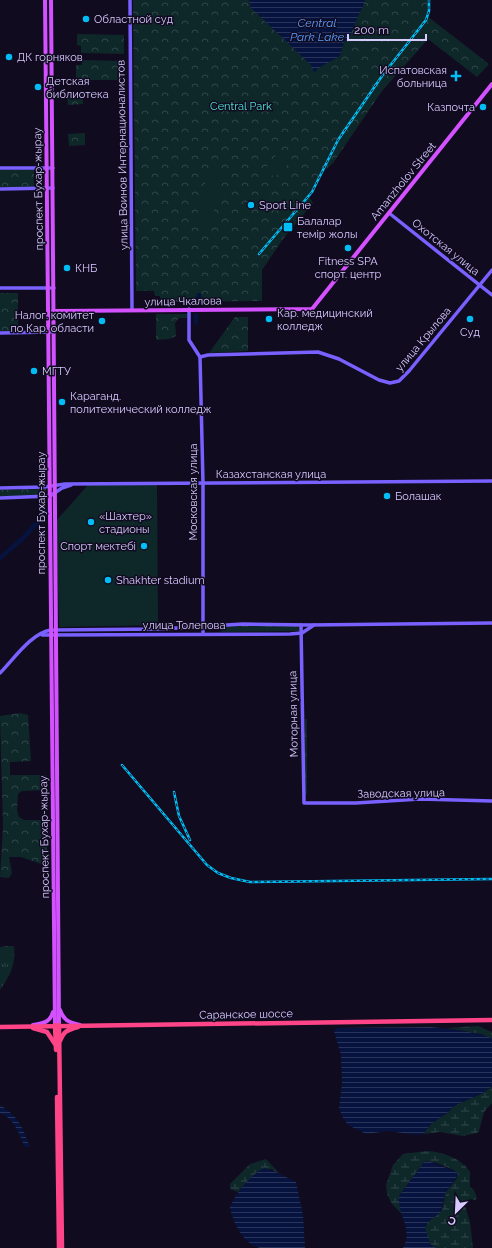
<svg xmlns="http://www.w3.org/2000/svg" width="492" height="1248" viewBox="0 0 492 1248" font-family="Raleway,sans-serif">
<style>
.grass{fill:url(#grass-tufts)}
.forest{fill:url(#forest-crowns)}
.wetland{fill:url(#wetland-marsh)}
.pitch{fill:#0e282a}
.water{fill:url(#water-rules)}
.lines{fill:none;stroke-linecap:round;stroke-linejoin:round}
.river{stroke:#06133e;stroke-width:4.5}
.secondary{stroke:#7861ff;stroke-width:3.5}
.primary{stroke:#d351ff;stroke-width:4}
.highway{stroke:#ff4587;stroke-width:4.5}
.rail-casing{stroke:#00bef5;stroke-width:2.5}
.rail{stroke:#110b20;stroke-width:1;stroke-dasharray:3;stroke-linecap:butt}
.poi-dot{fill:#00bef5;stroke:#110b20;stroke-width:1.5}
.labels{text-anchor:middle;stroke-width:3;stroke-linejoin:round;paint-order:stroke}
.poi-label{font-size:11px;fill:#d7caff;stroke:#110b20;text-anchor:start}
.park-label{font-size:11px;fill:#4fe6d3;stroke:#110b20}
.street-label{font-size:11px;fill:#d7caff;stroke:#110b20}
.water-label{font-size:12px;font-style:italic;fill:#589dff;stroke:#110b20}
</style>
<defs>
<pattern id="grass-tufts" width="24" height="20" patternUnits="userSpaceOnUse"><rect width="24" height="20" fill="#0e282a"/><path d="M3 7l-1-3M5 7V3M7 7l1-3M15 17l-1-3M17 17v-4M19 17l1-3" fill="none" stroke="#30464a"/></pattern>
<pattern id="forest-crowns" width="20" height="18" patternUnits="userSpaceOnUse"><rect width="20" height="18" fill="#0e282a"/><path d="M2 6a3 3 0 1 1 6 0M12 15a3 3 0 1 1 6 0" fill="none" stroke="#30464a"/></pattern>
<pattern id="wetland-marsh" width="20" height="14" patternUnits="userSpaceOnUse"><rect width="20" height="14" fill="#0e282a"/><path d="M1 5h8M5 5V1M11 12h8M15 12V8" fill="none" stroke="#30464a"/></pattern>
<pattern id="water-rules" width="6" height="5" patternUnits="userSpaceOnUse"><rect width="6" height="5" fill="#06133e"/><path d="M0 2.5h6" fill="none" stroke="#2a345b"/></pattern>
</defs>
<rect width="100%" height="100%" fill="#110b20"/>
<g class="grass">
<polygon points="241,625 299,626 299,631 221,632 220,627"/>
<rect x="305" y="719" width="2" height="75"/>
<path d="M7,946h7c2,18 -4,30 -14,44v-43z"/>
</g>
<g class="forest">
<polygon points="133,0 428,0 427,16 489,64 477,77 428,39 382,91 333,163 325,170 308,195 313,203 283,239 262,270 262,301 161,302 160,296 155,296 154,291 136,291"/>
<polygon points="77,34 124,35 124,54 81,53 81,46 77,45"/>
<polygon points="82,60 123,61 123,80 76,80 76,65 82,65"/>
<polygon points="67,94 83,94 83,104 68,105"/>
<polygon points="85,133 85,145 69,146 68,134"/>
<rect x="0" y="170" width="34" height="17"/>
<rect x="0" y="293" width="18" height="38"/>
<polygon points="156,314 187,314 187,318 179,318 175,323 176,336 169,339 156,340"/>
<polygon points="235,317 248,317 248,351 209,353"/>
<polygon points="46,489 46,496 0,496 0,490"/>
<polygon points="20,713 28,715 31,761 10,762 10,775 46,775 46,790 22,791 18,794 17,810 19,817 24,820 47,820 47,866 21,857 9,857 12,873 9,878 0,877 3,827 0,716"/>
</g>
<g class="wetland">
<polygon points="478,1026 492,1032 492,1039 481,1034 447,1028"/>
<polygon points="492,1086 492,1103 484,1112 479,1131 477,1133 463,1136 440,1132 423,1134 431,1124 447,1113 454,1106 483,1093"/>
<path d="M427,1151c16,1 34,7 43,21v15l4,3 3,8 -2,2h-7l-4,3 6,19 3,26h-37l-6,-4 -5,-13v-3l3,-6 14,-12 4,-18 11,-14 -1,-7 -19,-8 -12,-2 -26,35 3,18 -10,-10 -5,-10 -1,-9 7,-20 10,-11z"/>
<polygon points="266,1159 280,1174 271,1169 260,1170 238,1192 230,1189 230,1184 250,1164"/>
</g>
<g class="pitch">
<path d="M285,152l5,5 -1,6 -13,13 -8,-1 -2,-5c2,-8 11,-18 19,-18z"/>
<polygon points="208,171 223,175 209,230 194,227"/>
<polygon points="157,484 158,625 59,627 56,521 88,485"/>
</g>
<g class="water">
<polygon points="249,0 364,0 365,1 349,38 344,42 340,56 317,69 316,72 313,71 312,66 249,6 251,6"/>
<path d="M430,1027c13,1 52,5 62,12v47l-9,7 -29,13 -7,7 -16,11 -8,10 -5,1 -30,-4 -22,3 -18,-9 -5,-7 -4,-10 3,-25 -1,-28 -7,-24 3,-3z"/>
<path d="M0,1105c20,13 21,20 30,42h-5c-6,-13 -10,-28 -25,-34z"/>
<path d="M425,1161c11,1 20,8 31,10l2,4 -12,17 -6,21 -12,9 -3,6 5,16 6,4h-33c11,-18 -6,-33 -4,-52z"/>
<path d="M265,1168l13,5 18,9 7,33 2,33c-13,0 -33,0 -45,0 -17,-4 -27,-25 -30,-41 6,-14 20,-33 35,-39z"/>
</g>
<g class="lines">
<g class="river">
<polyline points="197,304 199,295"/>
<polyline points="196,323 196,315"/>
<polyline points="0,558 23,538 48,511"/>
</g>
<g class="secondary">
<polyline points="130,0 132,310"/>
<polyline points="0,168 53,168"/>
<polyline points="0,189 53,188"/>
<polyline points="389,213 492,295"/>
<polyline points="0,288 54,288"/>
<polyline points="189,309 189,340 200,357"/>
<polyline points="0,333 51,332"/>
<polyline points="200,357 208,355 318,352 339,359 379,380 390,383 399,381 409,371 492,270"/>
<polyline points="200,357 203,483 203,634"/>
<polyline points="0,488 44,487 65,484 492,481"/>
<polyline points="0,498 50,496 62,488 71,485"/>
<polyline points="301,625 304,803 356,803 420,799 492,801"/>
<polyline points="42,635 290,634 302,633 314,625"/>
<path d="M0,673c14,-14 31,-40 51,-43l110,-1 82,-5 66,1 183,-2"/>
</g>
<g class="primary">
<polyline points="45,0 55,1025"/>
<polyline points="51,0 59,1025"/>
<polyline points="53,311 312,309 492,84"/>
<path d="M60,1010c4,11 9,12 20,15"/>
<path d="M33,1025c10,-2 17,-2 20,-13"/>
</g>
<g class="highway">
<polyline points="55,1025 56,1050"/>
<polyline points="59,1025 62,1248"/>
<polyline points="0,1027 492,1020"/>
<polyline points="33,1028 47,1032 55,1044"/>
<path d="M60,1041c4,-10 7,-11 18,-14"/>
<polyline points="57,1097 59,1248"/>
</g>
<g class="rail-casing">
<g id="rail">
<polyline points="259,254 312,192 338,140 382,76 426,20 429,11 429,0"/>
<polyline points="122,765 207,865 218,873 231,878 250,882 492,879"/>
<polyline points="174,792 179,816 190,840"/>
</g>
</g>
<use href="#rail" class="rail"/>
</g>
<g class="poi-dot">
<circle cx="86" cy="19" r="4"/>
<circle cx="9" cy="57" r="4"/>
<path d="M454 70h4v4h4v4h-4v4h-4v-4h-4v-4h4z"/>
<circle cx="38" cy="87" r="4"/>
<circle cx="483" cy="107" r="4"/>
<circle cx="251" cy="205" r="4"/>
<rect x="283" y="222" width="10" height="10" rx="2"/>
<circle cx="348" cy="248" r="4"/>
<circle cx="67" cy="268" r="4"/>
<circle cx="269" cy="319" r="4"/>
<circle cx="470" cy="319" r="4"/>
<circle cx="102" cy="321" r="4"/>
<circle cx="34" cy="371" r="4"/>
<circle cx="62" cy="402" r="4"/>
<circle cx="387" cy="496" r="4"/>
<circle cx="91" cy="522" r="4"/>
<circle cx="144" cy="546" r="4"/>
<circle cx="108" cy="580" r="4"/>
</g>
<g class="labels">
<g class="poi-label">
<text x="94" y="23">Областной суд</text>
<text x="17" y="61">ДК горняков</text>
<text x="447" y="74" text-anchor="end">Испатовская<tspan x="447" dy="13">больница</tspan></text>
<text x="46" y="85">Детская<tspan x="46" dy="13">библиотека</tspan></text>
<text x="475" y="111" text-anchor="end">Казпочта</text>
<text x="259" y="209">Sport Line</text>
<text x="297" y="225">Балалар<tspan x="297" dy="13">темір жолы</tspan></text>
<text x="348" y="265" text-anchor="middle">Fitness SPA<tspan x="348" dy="13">спорт. центр</tspan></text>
<text x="75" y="272">КНБ</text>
<text x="277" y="317">Кар. медицинский<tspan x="277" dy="13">колледж</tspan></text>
<text x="94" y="319" text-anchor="end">Налог. комитет<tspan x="94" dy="13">по Кар. области</tspan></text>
<text x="470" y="336" text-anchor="middle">Суд</text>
<text x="42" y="375">МГТУ</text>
<text x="70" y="400">Караганд.<tspan x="70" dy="13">политехнический колледж</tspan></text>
<text x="395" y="500">Болашак</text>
<text x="99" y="520">«Шахтер»<tspan x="99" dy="13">стадионы</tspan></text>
<text x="136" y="550" text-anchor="end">Спорт мектебі</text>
<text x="116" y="584">Shakhter stadium</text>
</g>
<g class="park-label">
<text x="241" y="110">Central Park</text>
</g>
<g class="street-label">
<text transform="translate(122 155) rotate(-91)" y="4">улица Воинов Интернационалистов</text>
<text transform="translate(403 181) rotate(-51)" y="4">Amanzholov Street</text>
<text transform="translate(38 189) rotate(-91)" y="4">проспект Бухар-жырау</text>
<text transform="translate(446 247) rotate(39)" y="4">Охотская улица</text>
<text transform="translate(183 301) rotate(-1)" y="4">улица Чкалова</text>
<text transform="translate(423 339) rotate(-50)" y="4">улица Крылова</text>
<text x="271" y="478">Казахстанская улица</text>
<text transform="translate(193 492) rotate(-90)" y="4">Московская улица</text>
<text transform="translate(41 513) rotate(-90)" y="4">проспект Бухар-жырау</text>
<text x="184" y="629">улица Толепова</text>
<text transform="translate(293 714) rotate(-91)" y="4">Моторная улица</text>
<text transform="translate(401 793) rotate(-1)" y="4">Заводская улица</text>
<text transform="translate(44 837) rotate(-91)" y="4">проспект Бухар-жырау</text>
<text transform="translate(246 1014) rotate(-1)" y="4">Саранское шоссе</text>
</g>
<g class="water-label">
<text x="317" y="27">Central<tspan x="317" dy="14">Park Lake</tspan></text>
</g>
</g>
<g transform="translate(456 1212) rotate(204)" stroke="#110b20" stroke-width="3" paint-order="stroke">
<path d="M0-3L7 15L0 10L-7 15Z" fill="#d7caff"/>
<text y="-6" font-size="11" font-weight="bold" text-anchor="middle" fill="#d7caff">С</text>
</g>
<path d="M348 34v6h78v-6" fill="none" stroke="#d7caff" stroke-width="2"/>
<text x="354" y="34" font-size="12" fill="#d7caff" stroke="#110b20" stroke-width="3" paint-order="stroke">200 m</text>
</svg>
